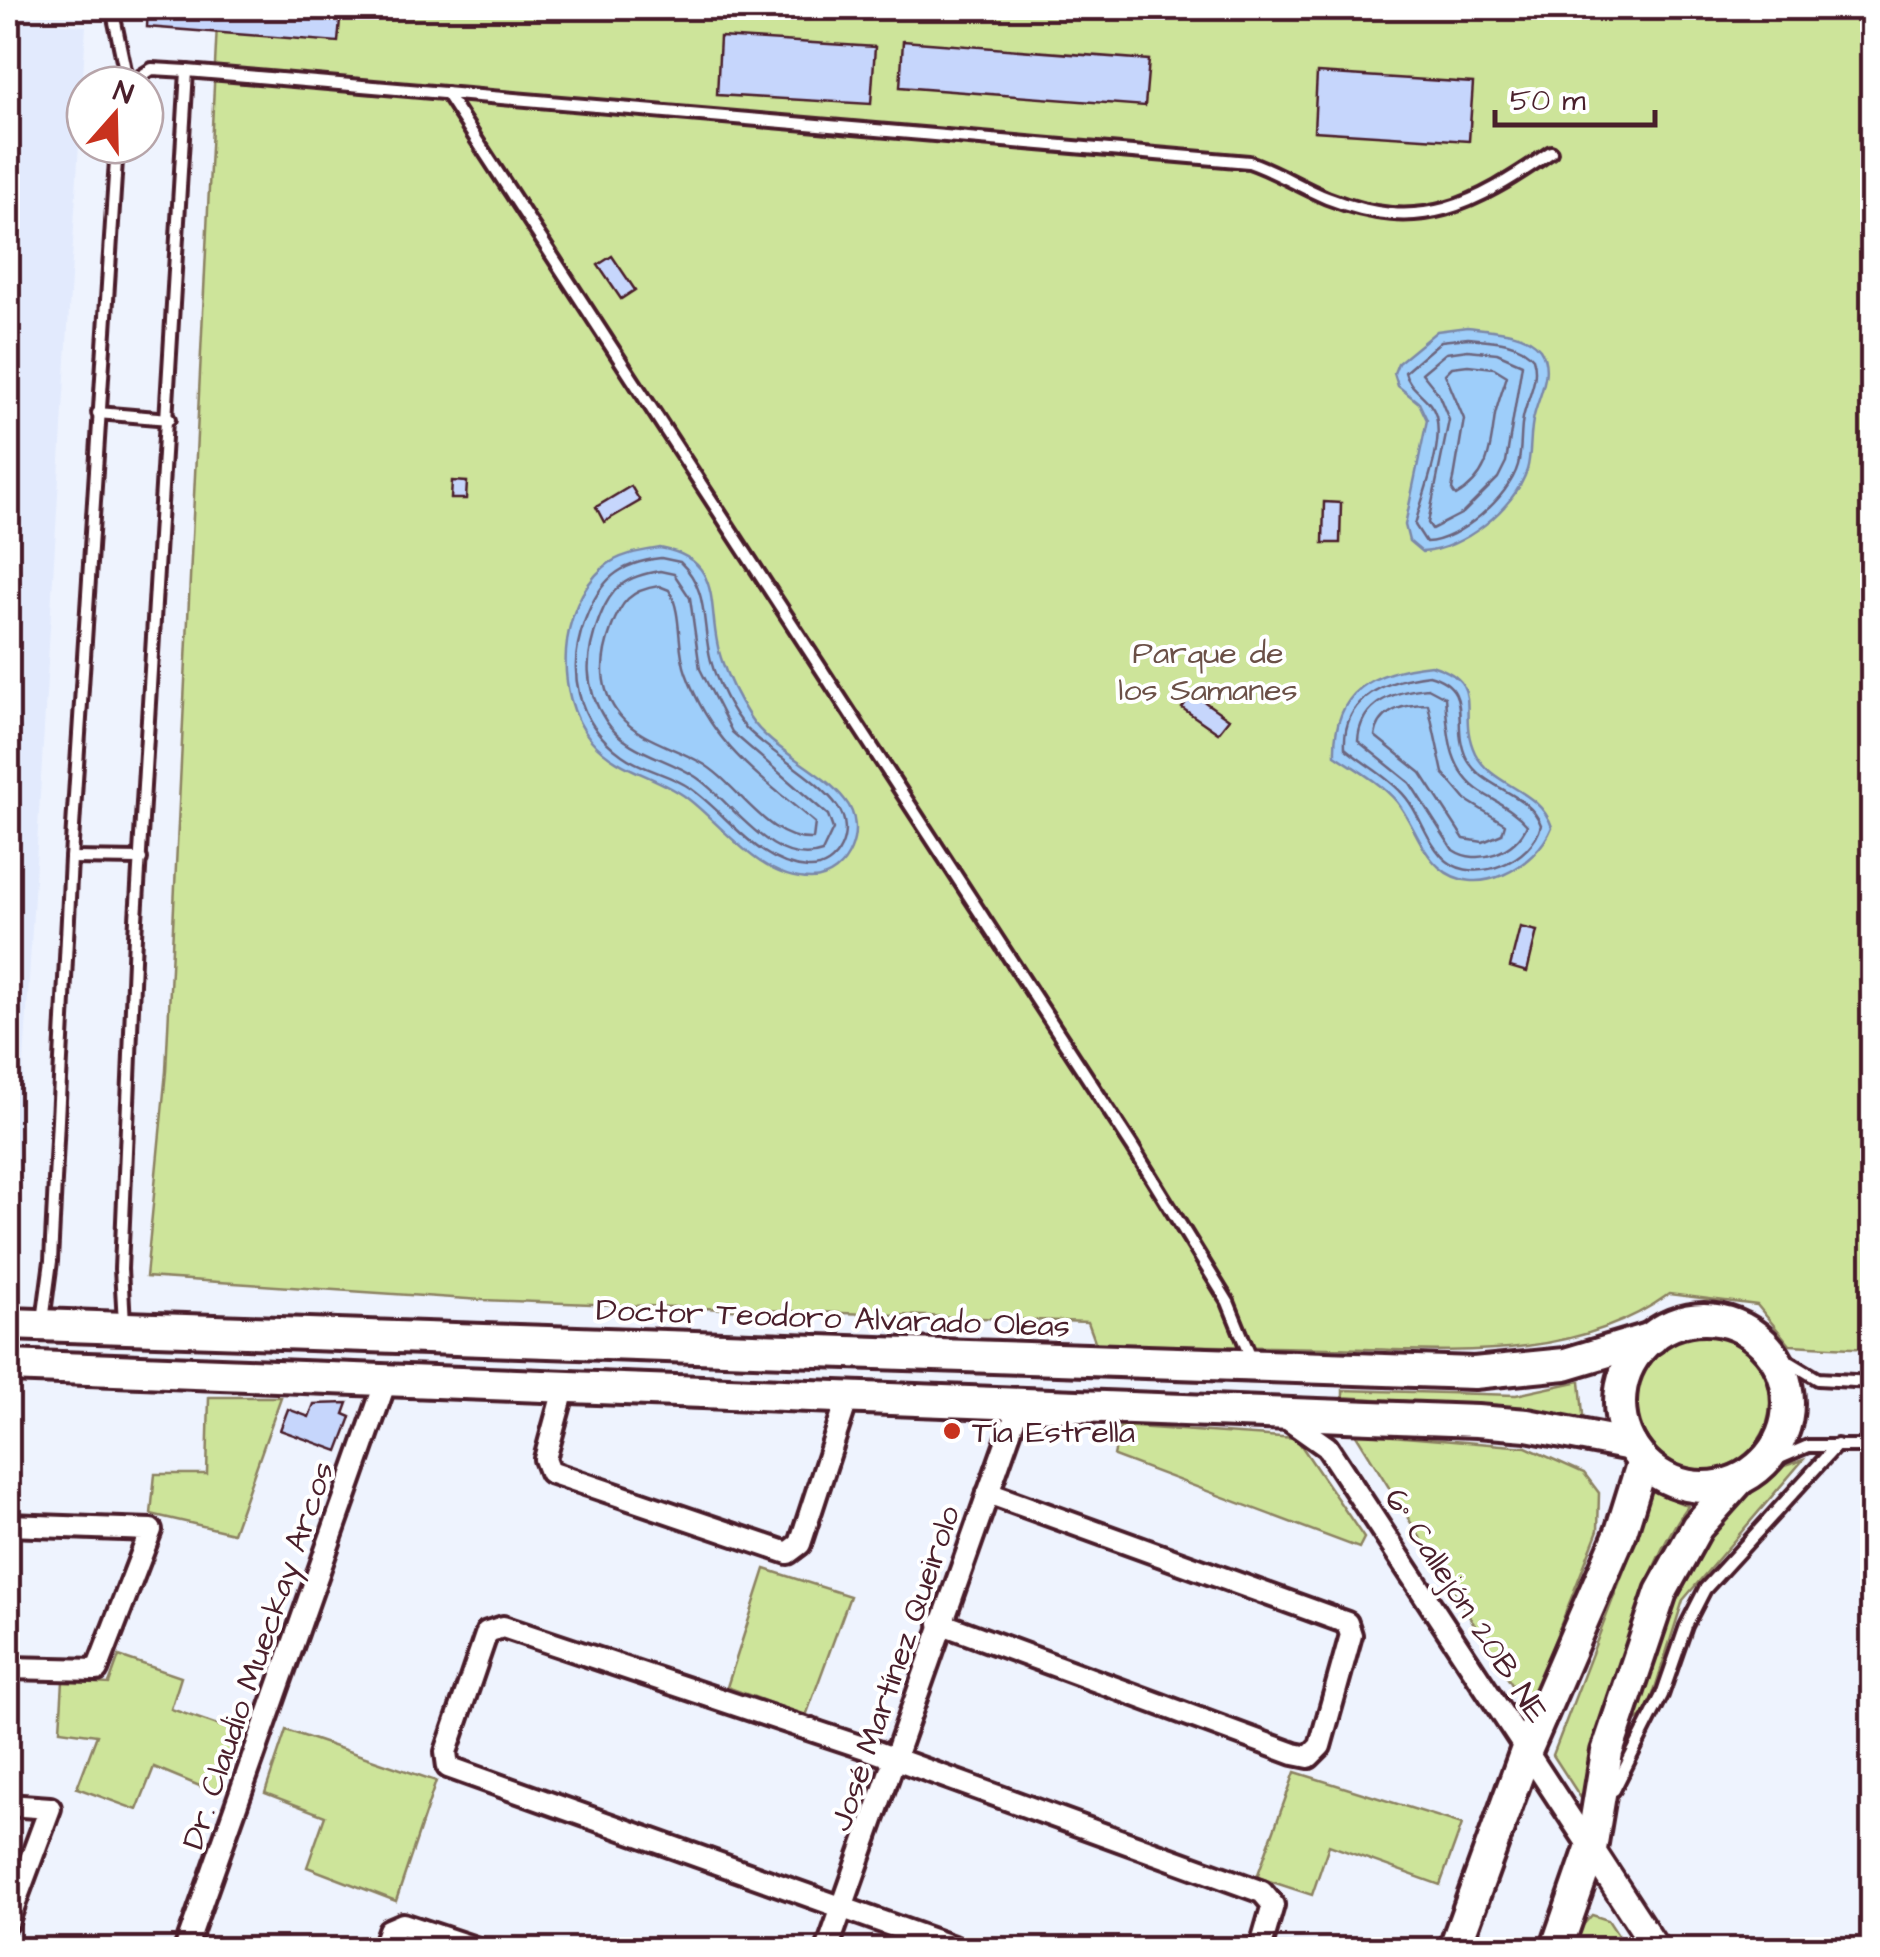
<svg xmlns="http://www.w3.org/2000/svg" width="1880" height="1957" viewBox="0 0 1880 1957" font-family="'Architects Daughter',sans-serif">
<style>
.built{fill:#e2eafd}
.green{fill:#cde49a;stroke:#8c8262;stroke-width:2.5}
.water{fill:#9ecefa;stroke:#7c88a7;stroke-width:2.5}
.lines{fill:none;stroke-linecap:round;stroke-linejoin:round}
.shore{stroke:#6c657e;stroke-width:2.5}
.building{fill:#c6d6fc;stroke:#4a1f2b;stroke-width:2.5}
.service-casing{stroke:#4a1f2b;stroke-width:18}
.minor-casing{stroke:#4a1f2b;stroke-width:28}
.tertiary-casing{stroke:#4a1f2b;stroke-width:32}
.primary-casing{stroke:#4a1f2b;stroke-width:38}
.service{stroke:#fff;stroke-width:10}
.minor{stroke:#fff;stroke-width:20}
.tertiary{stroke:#fff;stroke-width:25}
.primary{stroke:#fff;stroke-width:30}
.poi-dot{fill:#c8321e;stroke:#fff;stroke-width:4}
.labels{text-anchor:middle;stroke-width:8;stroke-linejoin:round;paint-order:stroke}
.park-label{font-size:32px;fill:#6b5047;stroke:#fff}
.street-label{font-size:32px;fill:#4a1f2b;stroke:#fff}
.poi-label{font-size:32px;fill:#4a1f2b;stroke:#fff;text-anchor:start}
</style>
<rect width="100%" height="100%" fill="#eef3fe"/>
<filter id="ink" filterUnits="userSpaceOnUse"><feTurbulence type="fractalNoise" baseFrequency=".01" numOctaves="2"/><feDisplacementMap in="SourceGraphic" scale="20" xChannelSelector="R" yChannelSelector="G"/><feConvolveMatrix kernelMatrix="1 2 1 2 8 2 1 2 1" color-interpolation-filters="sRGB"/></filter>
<g filter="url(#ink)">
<polygon class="built" points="8,18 86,26 10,1297 8,1297"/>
<g class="green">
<path d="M38,8h1834v1341l-82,-4 -33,-40 -88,-11c-98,71 -228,56 -342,54 -77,-1 -154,-3 -231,-4l-8,-22 -606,-22 -336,-23 20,-206 51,-1047z"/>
<circle cx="1702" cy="1402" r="68"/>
<polygon points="1580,1381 1584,1426 1514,1408 1343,1397 1343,1390 1516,1395"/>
<polygon points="209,1397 281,1397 233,1533 151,1514 155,1474 207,1474"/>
<polygon points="1120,1426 1296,1438 1364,1538 1359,1548 1114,1456"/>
<polygon points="1355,1433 1526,1447 1584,1473 1599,1493 1598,1530 1530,1703 1522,1701"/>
<polygon points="1803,1460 1683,1600 1650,1704 1645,1715 1632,1724 1686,1559 1737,1499 1778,1468"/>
<path d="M1641,1486l47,20c-59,80 -76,210 -98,306l-37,-57 78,-203z"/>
<polygon points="765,1569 850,1596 806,1716 727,1687"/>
<polygon points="119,1656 181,1677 171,1709 241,1733 219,1794 154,1767 137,1810 77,1788 97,1735 60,1730 63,1681 109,1684"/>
<polygon points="286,1730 436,1781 396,1901 307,1867 325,1816 265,1793"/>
<polygon points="1295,1772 1462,1824 1440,1885 1329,1845 1312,1895 1257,1877"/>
<polygon points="1592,1915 1608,1920 1627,1949 1570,1950 1577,1932"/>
</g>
<g class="water">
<path d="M1467,327c22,3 59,3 73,22 14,21 -1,46 -6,67 -5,18 -2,37 -7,54 -13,39 -65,80 -105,82l-13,-11 -4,-16 22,-105 -8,-17 -21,-17 -4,-13 4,-10 39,-32z"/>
<path d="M660,548c69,12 44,66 62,113 6,18 17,39 27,55 22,35 71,52 96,84 23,28 4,78 -34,79 -52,0 -87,-53 -124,-81 -31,-23 -70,-27 -96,-58 -38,-46 -33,-133 13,-173 15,-13 37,-16 56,-19z"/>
<path d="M1431,665c58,18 24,46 44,88 17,34 64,35 77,74 -16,40 -76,74 -113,40 -18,-16 -27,-46 -42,-65 -16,-19 -41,-33 -62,-47 -2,-65 39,-84 96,-90z"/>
</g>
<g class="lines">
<g class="shore">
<path d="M1468,338c22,2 50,2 65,20 7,21 -6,40 -10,60 -3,15 -1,32 -5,47 -9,32 -59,76 -92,77l-11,-17c7,-30 29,-78 21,-109 -5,-19 -27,-26 -31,-44l36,-31z"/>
<polygon points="1468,350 1497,353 1522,364 1506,462 1498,478 1463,513 1432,529 1428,523 1449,420 1438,393 1422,373 1446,353"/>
<path d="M1468,365l26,3 13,8c-4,13 -9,26 -12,39 -5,35 -5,61 -39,81l-4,-6 12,-71 -19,-45 7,-7z"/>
<path d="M661,558l19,4c30,28 21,62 31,99 5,19 21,53 35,67 25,26 72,50 92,79 17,24 1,63 -30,61 -50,-3 -80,-54 -118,-80 -20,-14 -48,-18 -68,-33 -46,-33 -56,-85 -37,-135 15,-40 33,-57 76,-62z"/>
<path d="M660,571l14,3 16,24 10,71 32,63 96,83 5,14 -11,23c-49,18 -91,-52 -126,-75 -30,-20 -69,-24 -90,-56 -23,-35 -21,-65 -7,-102 12,-32 27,-43 61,-48z"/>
<path d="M659,586l10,4c14,25 7,56 17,83 26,72 72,102 129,150l-2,16c-46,3 -76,-57 -113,-77 -26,-15 -60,-22 -80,-46 -22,-27 -20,-57 -9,-87 10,-27 19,-39 48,-43z"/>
<path d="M1429,675c48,14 20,49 38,84 16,30 62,33 74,66 -8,35 -65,60 -94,36 -21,-17 -27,-51 -47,-70 -16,-17 -38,-28 -55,-43 -3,-51 41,-68 84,-73z"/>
<path d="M1428,688l17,9c3,36 3,73 36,95 17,11 33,18 46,33 -10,26 -49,42 -74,25l-43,-67 -52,-42c2,-39 36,-50 70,-53z"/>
<path d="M1428,704l15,69 23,27 39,24 -3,10 -19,8 -19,-3 -43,-66 -46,-37c4,-26 30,-32 53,-32z"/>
</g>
</g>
<g class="building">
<polygon points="148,8 341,8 338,42 147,27"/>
<polygon points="720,37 875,47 871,104 717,95"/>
<polygon points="903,41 1149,60 1145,106 900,87"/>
<polygon points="1317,73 1473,83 1469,141 1314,131"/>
<polygon points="612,256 635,290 621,299 598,265"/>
<polygon points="452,481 467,482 466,499 451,499"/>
<polygon points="631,486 640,501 604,522 596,507"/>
<polygon points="1324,502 1341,503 1340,543 1323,543"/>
<polygon points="1192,693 1229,719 1218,733 1182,708"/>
<polygon points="1520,927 1537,931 1527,972 1510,967"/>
<polygon points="348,1403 344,1414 351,1417 338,1451 280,1430 288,1409 309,1417 314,1404"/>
</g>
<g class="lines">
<g class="service-casing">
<g id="service">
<polyline points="112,8 128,84"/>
<path d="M187,71l1062,91c27,9 51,25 78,36 95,37 146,7 224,-46"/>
<polyline points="446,93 1132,1146 1228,1302 1252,1361"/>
<polyline points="98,413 169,419"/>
<polyline points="71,858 141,859"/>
<polyline points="43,1321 51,1261 71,858 117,145"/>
<polyline points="124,1323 121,1269 135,936 187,71 152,69 127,85"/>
<polyline points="1768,1349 1818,1379 1872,1382"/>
<polyline points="1759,1467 1808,1446 1872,1446"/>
<polyline points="1614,1790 1662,1695 1686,1626 1705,1589 1837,1445"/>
</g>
</g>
<g class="minor-casing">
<g id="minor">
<polyline points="564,1389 545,1459 550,1472 788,1553 800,1544 847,1400"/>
<polyline points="1286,1418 1327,1447 1591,1849"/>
<polyline points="8,1525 151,1530 97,1670 8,1668"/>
<polyline points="940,1623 1294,1754 1309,1757 1320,1746 1351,1635 1347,1623 988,1493"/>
<polyline points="8,1805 50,1808 8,1921"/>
<polyline points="185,1950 386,1381"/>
<polyline points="382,1950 389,1930 403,1924 481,1950"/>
<polyline points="827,1950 1019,1406"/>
<polyline points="961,1950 448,1767 446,1752 487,1632 503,1627 871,1750 1262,1892 1273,1905 1260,1950"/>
</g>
</g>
<g class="tertiary-casing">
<polyline id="tertiary" points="1591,1849 1657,1950"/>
</g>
<g class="primary-casing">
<g id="primary">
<circle cx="1704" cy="1403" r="84"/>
<polyline points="8,1324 1474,1373 1565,1364 1652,1338"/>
<polyline points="8,1366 1477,1421 1527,1425 1631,1445"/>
<polyline points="1454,1950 1526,1751 1621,1532 1643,1461"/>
<polyline points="1556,1950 1591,1849 1607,1752 1661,1592 1697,1527 1738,1481"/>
</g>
</g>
<use href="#service" class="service"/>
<use href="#minor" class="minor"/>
<use href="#tertiary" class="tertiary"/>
<use href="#primary" class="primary"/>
</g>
</g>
<circle class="poi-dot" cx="952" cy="1431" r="10"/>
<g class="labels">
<g class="park-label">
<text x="1208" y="663">Parque de<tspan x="1208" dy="37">los Samanes</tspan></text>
</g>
<g class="street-label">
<text transform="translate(833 1317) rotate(2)" y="11">Doctor Teodoro Alvarado Oleas</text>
<text transform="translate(1467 1605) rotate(57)" y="11">6° Callejón 20B NE</text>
<text transform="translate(257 1655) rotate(-71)" y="11">Dr. Claudio Mueckay Arcos</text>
<text transform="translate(894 1668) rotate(-71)" y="11">José Martínez Queirolo</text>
</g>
<g class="poi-label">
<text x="972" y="1442">Tía Estrella</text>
</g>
</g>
<rect width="1880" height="1957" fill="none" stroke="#fff" stroke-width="40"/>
<rect x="20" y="20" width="1840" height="1917" fill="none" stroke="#4a1f2b" stroke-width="4" filter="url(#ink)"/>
<g transform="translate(115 115) rotate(20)"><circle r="48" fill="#ffffff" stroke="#b7a5aa" stroke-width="2.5"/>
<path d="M0-8L18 38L0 25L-18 38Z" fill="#c8321e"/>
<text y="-15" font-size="28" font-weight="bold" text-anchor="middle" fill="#4a1f2b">N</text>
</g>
<path d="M1495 110v15h160v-15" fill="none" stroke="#4a1f2b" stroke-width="5"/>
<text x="1510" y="110" font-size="30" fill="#4a1f2b" stroke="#ffffff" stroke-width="8" paint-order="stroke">50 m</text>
</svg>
